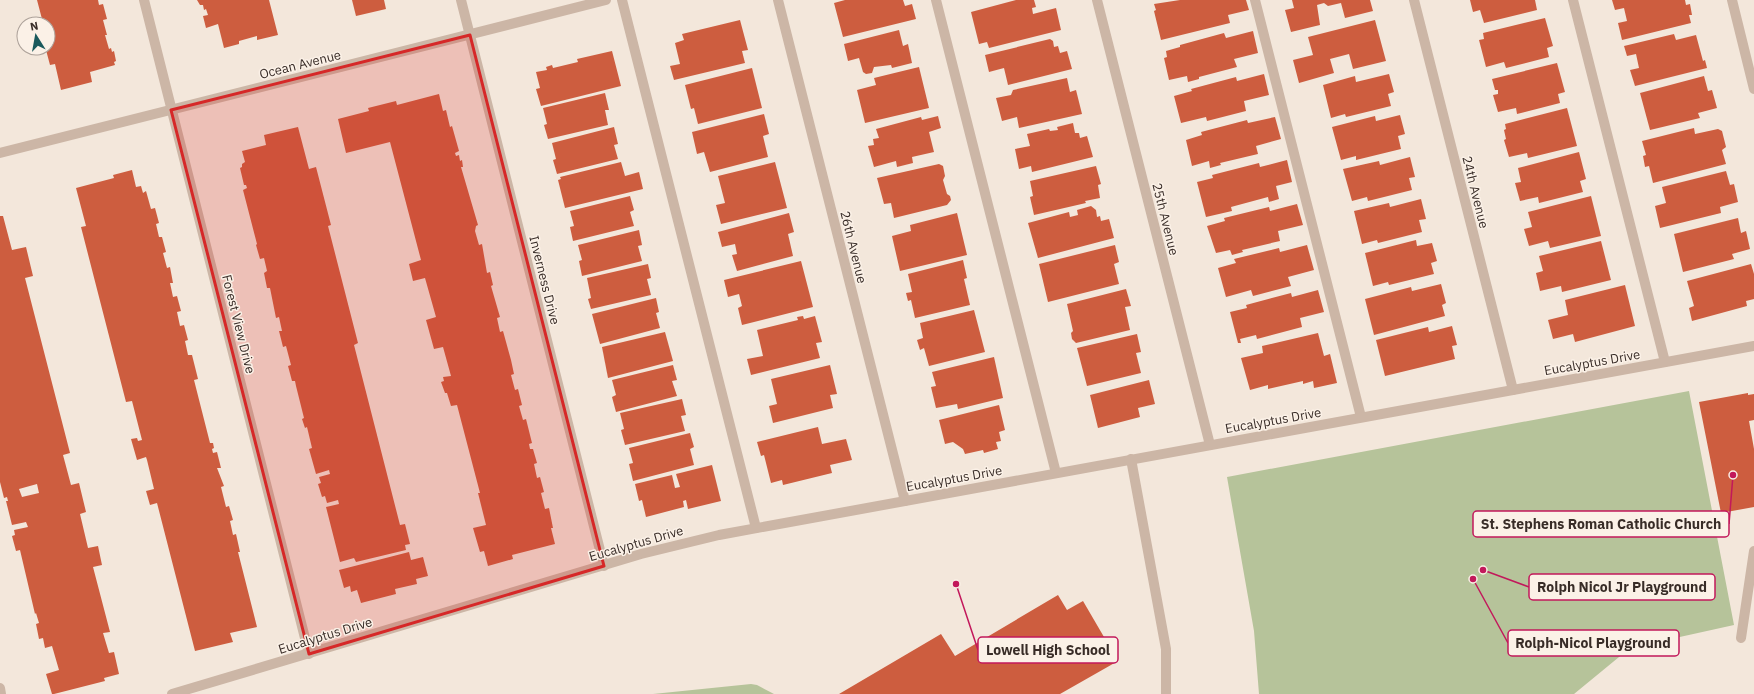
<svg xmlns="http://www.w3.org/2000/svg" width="1754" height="694" viewBox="0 0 1754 694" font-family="'IBM Plex Sans',sans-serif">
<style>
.green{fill:#b6c39a}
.building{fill:#cd5d3f;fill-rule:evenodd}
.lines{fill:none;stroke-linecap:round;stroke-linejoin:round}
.service{stroke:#ccb6a6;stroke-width:10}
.minor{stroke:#ccb6a6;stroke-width:10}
.tertiary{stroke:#ccb6a6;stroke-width:10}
.marked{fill:#d62828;fill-opacity:0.2;stroke:#d62828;stroke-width:3;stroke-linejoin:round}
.labels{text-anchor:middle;stroke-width:3;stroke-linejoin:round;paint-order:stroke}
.street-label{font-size:13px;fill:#382c27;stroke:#fbf1e7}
.leader{fill:none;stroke:#c2185b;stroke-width:1.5}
.callout-dot{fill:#c2185b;stroke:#fbf1e7;stroke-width:1.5}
.callout{fill:#fbf1e7;stroke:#c2185b;stroke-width:1.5}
.callout-label{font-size:14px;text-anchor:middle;font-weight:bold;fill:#382c27}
</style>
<rect width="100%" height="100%" fill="#f3e7db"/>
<g class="green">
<polygon points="1689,391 1734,625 1630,648 1574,694 1259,694 1254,631 1227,477"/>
<polygon points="751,684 757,685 774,694 653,694"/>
</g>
<g class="building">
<polygon points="37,0 98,0 99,5 103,4 107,19 103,20 107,35 105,35 109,49 111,48 112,52 114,51 116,61 114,62 115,65 90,72 92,82 61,90 55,64 50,65 46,50 34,53 33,48 48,48 48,24 27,24 27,23 42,19"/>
<polygon points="197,0 269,0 278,35 257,40 257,36 239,41 239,44 224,48 218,24 206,28 203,16 208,15 206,9 204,10 203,5 200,5"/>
<polygon points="352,0 384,0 386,9 356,16"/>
<polygon points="845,0 903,0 905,6 912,4 916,19 843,37 834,3"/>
<polygon points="1016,0 1034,0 1036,7 1032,8 1033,14 1056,8 1061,30 989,48 987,42 979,44 971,12"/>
<polygon points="1180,0 1246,0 1249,10 1228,15 1230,23 1161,40 1154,11 1156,10 1154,4"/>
<polygon points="1292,0 1370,0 1373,11 1345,18 1341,3 1328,6 1324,3 1317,5 1320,25 1291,32 1285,10 1294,8"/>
<polygon points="1470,0 1535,0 1537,10 1484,23 1480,10 1473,12"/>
<polygon points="1612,0 1685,0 1686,5 1690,4 1692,15 1689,15 1691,23 1622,40 1618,23 1627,21 1624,8 1615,10"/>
<polygon points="1545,18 1553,46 1547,48 1549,57 1506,68 1504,62 1486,67 1479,40 1484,39 1483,33"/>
<polygon points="740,20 748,50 742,51 745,63 674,80 670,66 680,64 675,43 684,40 682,34"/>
<polygon points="1375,20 1386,61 1353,69 1349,54 1330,59 1334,73 1299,83 1293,60 1313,55 1308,37"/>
<polygon points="899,30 903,46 908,44 912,63 892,68 891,65 874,67 872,73 866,74 863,72 859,58 848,61 844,44"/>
<polygon points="1253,31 1258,53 1234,59 1237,67 1199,77 1199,79 1188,82 1187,76 1169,80 1164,58 1167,57 1166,51 1180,47 1180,45 1224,33 1226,38"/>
<polygon points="1674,34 1676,40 1696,35 1703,61 1705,60 1707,68 1635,86 1630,70 1639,68 1636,54 1627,56 1624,46"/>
<polygon points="1050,39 1053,41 1054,47 1058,46 1060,53 1067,51 1072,69 1008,85 1004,68 989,72 985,55"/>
<polygon points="612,51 621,86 541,106 536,89 540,88 536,72 547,70 546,67 552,65 553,68 578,62 577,59"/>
<polygon points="1557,63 1565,92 1558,94 1560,103 1517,114 1516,108 1498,112 1493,95 1498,94 1498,90 1495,90 1492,79"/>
<polygon points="919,67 929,108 865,123 857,90 876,85 874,78"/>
<polygon points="752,68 762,108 698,124 694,108 691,109 685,85"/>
<polygon points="1264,74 1269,95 1244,101 1246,111 1207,121 1206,117 1181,123 1174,96 1192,91 1191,89 1236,77 1237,81"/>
<polygon points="1389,74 1394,92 1388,94 1391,106 1346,117 1345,114 1331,118 1323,85 1355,76 1356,82"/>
<polygon points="1704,76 1708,91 1712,90 1717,108 1698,113 1700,118 1650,130 1640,93"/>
<polygon points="1067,78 1070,92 1076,90 1082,114 1019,128 1017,117 1002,121 996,98 1011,95 1013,90"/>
<polygon points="605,93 609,110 605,110 608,125 548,139 544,125 547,124 543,108"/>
<polygon points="439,94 443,111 446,110 450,127 452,126 459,151 455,153 456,156 459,155 460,161 462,160 463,167 461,167 478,225 476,226 475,231 479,245 482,244 487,273 490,272 493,285 491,286 500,317 497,318 500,332 503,331 511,360 514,374 511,375 515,390 518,389 522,405 519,406 523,420 526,419 532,443 529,444 530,449 533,449 537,463 534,464 537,478 540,477 544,492 541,493 545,509 549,508 553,528 551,528 555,544 512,555 513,559 488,566 484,551 480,552 473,528 486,525 478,493 480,493 457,405 451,406 447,393 445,393 441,382 444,381 443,377 451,376 443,347 434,349 426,320 436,317 425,278 413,281 409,264 421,260 390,142 346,153 338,119 369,111 368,108 396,101 397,105"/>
<polygon points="1567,108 1577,146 1528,158 1527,153 1509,157 1504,140 1506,139 1504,130 1506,129 1505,124"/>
<polygon points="764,114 769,134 763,136 768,157 710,172 704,152 697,154 692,132"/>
<polygon points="1400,115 1405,134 1398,136 1401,149 1356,160 1356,156 1341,160 1332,127 1375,116 1376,121"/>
<polygon points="938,116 941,128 929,132 934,152 912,157 913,163 897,167 896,161 874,167 868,146 874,145 873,139 879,138 876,129 921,117 922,120"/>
<polygon points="1275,117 1281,139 1256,146 1258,154 1220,163 1221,165 1210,168 1209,161 1192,166 1186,140 1202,135 1201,132 1247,120 1248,123"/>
<polygon points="1073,123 1075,133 1079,133 1080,138 1087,136 1093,157 1032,172 1031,166 1019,169 1015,149 1030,146 1027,134 1049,129 1050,131 1058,130 1057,127"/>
<polygon points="298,127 309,169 316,167 331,225 328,226 358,343 354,345 400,525 405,524 410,544 405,545 406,550 356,562 354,558 340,562 326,507 339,504 338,500 327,503 325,496 322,497 318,484 321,483 319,477 330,474 329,470 316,474 309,449 312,448 307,427 305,428 302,419 304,418 296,386 295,381 292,381 288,366 291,365 286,346 283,347 279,331 282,331 279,317 276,318 270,288 267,288 264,273 267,271 264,258 260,259 256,245 257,244 243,190 247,188 246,185 244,185 240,168 242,167 242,164 245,162 242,151 266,145 264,135"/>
<polygon points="614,127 618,144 614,145 618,159 557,174 553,160 556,159 552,143"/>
<polygon points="1694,128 1695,134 1718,129 1722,131 1726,147 1722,150 1726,164 1653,183 1649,166 1645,167 1643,156 1646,155 1642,141"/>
<polygon points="1579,152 1586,179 1580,181 1583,192 1539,203 1538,197 1520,201 1515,183 1521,182 1518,168"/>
<polygon points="1410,157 1415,177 1409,178 1412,190 1368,201 1367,197 1352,201 1343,169 1379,161 1380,165"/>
<polygon points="1287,160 1292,182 1276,186 1279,199 1269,202 1268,197 1231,207 1232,211 1206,217 1197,182 1213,178 1212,175 1259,163 1260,167"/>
<polygon points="621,162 625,176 639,172 643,189 565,208 558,180 561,179 560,177"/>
<polygon points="775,162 787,208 721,224 716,205 725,203 718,176"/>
<polygon points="939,164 943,166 945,176 943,180 947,194 950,196 951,200 947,205 894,218 891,203 884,204 877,178"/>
<polygon points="1096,166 1101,184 1098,185 1100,198 1085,201 1086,203 1034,215 1030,197 1033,196 1030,181"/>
<polygon points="132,170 136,187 141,186 143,193 146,191 151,209 155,208 159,223 156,224 159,237 162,237 166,252 163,253 167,268 170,267 173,283 170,283 173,297 177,296 181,311 177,312 180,326 184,325 188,340 185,341 188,355 192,355 198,379 194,380 210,443 213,443 214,448 212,449 213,453 217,452 221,468 217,468 224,486 221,487 226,507 229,506 233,520 230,521 233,535 236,534 240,552 238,552 257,627 230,633 233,642 195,651 157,503 150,505 146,491 154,489 147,460 146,457 137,460 131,439 137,438 138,441 142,440 132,401 126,402 81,227 86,226 76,188 114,178 113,175"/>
<polygon points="1726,171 1730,185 1734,184 1738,202 1720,207 1721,213 1660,228 1655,206 1666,203 1662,187"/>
<polygon points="630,196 634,210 630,212 634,226 573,241 570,227 574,226 570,211"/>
<polygon points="1591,196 1601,236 1550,248 1548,241 1529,246 1524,229 1532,227 1528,212"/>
<polygon points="1421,199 1426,219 1419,220 1422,232 1378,243 1377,240 1362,244 1354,211 1389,203 1390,207"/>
<polygon points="1297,204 1303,225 1278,231 1280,241 1242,250 1243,252 1232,255 1230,250 1216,253 1207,226 1225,221 1224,218 1269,207 1270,211"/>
<polygon points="1091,206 1096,210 1097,217 1100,216 1101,221 1109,219 1114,238 1038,258 1028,223 1069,212 1070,217 1078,215 1077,210"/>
<polygon points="789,213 794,232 788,234 793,256 737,271 732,255 737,254 735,244 722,247 718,232"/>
<polygon points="957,213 967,255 900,271 892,236 911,231 910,225"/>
<path d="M0,216h3l9,34 14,-3 7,29 -8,2 45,175 -7,2 8,30 8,-2 7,29 -6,2 8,34 10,-2 4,19 -9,2 17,65 -7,1 6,20 5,-1 5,22 -15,4 1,3 -51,13h-2l-6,-20 13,-4 -7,-24 -7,2 -2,-10 -4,1 -3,-15 3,-1 -3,-10 -1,1 -15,-64 -4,1 -4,-15 3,-1 -1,-5 14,-3 -2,-5 -14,3 -6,-24h2l-1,-4 -3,1 -4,-16zM37,484l2,9 -17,4 -3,-8z"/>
<polygon points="1738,218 1741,233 1746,231 1750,249 1732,254 1734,259 1683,272 1674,234"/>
<polygon points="639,230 642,245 638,246 642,261 582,276 579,261 582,260 578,245"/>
<polygon points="1416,240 1417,246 1432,243 1437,261 1431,263 1434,274 1389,285 1388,282 1373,286 1365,253"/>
<polygon points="1601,241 1611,280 1562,292 1561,286 1540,291 1536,273 1543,271 1539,256"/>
<polygon points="1115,245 1119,262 1114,264 1119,284 1048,302 1039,264"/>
<polygon points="1307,245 1314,270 1288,277 1291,286 1253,296 1251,290 1226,297 1218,268 1236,263 1234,259 1279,248 1280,252"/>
<polygon points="963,260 967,278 964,279 970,305 915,318 911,300 908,301 906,293 912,292 908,274"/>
<polygon points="801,261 813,307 742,325 738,308 742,306 739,294 728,297 724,280"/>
<polygon points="648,264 651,278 647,279 651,295 591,309 588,299 591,298 587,278"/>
<polygon points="1751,264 1754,274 1754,299 1746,301 1747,306 1692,321 1689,308 1694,306 1687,281"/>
<polygon points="1441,284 1446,303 1442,305 1445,316 1374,335 1365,299 1411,287 1412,291"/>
<polygon points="1625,285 1635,326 1575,342 1573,334 1553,339 1548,320 1568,315 1565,300"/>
<polygon points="1126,289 1131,306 1125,307 1130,330 1076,343 1072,339 1071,333 1073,331 1067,304"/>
<polygon points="1318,290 1324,312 1300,318 1302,327 1257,339 1256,335 1240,339 1241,343 1238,343 1230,312 1247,308 1246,305 1291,293 1292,297"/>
<polygon points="656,298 659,312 656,313 660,328 600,344 592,314"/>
<polygon points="974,310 985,352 929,366 924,348 920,350 917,340 923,338 920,323"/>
<polygon points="803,316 804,319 815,316 822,342 816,343 820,358 751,375 747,359 763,356 757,330 798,320 797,317"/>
<polygon points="1452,326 1457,345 1452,346 1455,359 1385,376 1376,340 1428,327 1429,332"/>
<polygon points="665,332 673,361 608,378 602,347"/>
<polygon points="1318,333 1324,356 1330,354 1337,383 1314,388 1313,381 1303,384 1303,381 1268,389 1268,385 1250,390 1241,358 1263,353 1262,346"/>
<polygon points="1137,334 1141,352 1136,353 1141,373 1087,386 1077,348"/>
<polygon points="994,357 1003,398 958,409 957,404 936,408 931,387 936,386 932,372"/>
<polygon points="673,365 677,380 672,381 677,396 616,412 612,397 616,395 612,380"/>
<polygon points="830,365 837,394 830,395 833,408 773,423 769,406 777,404 771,379"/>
<polygon points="1149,380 1155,404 1138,408 1140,417 1098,428 1090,395"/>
<polygon points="1748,393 1748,395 1754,394 1754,420 1749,421 1754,449 1754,507 1721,513 1699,402"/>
<polygon points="682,399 686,415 681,416 685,431 625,445 621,430 624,429 620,413"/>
<polygon points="999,405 1005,430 999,432 1001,441 996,442 998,449 984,453 983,450 965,454 963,449 953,442 945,444 939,420"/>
<polygon points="818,427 822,444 846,439 852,460 830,465 832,473 783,485 782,480 771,483 764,455 761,456 757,442"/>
<polygon points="690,433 694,447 690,449 694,465 633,481 629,464 633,463 629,448"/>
<polygon points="712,465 721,501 688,509 686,500 683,501 684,507 646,517 642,500 639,501 635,484 672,475 675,488 680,487 676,474"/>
<polygon points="409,552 411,560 423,557 428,576 416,579 417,584 395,589 396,594 361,603 357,590 351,592 350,586 344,588 339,570"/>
<polygon points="1058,595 1067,610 1083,601 1118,661 1060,694 839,694 941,634 955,656"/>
</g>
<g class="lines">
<g class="service">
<polyline points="622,0 756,528"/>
<polyline points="936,0 1056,473"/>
<polyline points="1255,0 1361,417"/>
<polyline points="1573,0 1665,362"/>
<polyline points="1131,459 1166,649 1166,694"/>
<polyline points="1741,638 1754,551"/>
</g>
<g class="minor">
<polyline points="144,0 309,654"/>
<polyline points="461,0 604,566"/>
<polyline points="778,0 905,501"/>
<polyline points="1097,0 1210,445"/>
<polyline points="1414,0 1513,390"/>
<polyline points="1732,0 1754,89"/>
<polyline points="0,688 1,694"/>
<polyline points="172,694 641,554 719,535 1754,346"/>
</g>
<polyline class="tertiary" points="0,153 606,0"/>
</g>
<path class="marked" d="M470,35l134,531 -295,88 -138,-544z"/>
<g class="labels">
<g class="street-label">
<text transform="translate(300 64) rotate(-14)" y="5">Ocean Avenue</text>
<text transform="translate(1476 192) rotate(76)" y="5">24th Avenue</text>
<text transform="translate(1166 219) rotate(76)" y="5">25th Avenue</text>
<text transform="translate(854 247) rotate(76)" y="5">26th Avenue</text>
<text transform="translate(545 280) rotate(76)" y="5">Inverness Drive</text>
<text transform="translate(239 324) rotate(76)" y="5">Forest View Drive</text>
<text transform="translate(1592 362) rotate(-10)" y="5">Eucalyptus Drive</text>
<text transform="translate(1273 420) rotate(-10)" y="5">Eucalyptus Drive</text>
<text transform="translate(954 478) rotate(-10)" y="5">Eucalyptus Drive</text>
<text transform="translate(636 543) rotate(-16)" y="5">Eucalyptus Drive</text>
<text transform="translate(325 635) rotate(-17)" y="5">Eucalyptus Drive</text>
</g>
</g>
<path class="leader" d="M1733 475L1729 524M1483 570L1529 587M1473 579L1508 643M956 584L978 650"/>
<g class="callout-dot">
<circle cx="1733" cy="475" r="4"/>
<circle cx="1483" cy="570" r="4"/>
<circle cx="1473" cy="579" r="4"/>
<circle cx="956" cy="584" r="4"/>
</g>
<g class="callout">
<rect x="1473" y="511" width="256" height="26" rx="4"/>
<rect x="1529" y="574" width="186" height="26" rx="4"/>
<rect x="1508" y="630" width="171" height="26" rx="4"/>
<rect x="978" y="637" width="140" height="26" rx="4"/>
</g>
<g class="callout-label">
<text x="1601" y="529">St. Stephens Roman Catholic Church</text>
<text x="1622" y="592">Rolph Nicol Jr Playground</text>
<text x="1593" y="648">Rolph-Nicol Playground</text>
<text x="1048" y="655">Lowell High School</text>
</g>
<g transform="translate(36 36) rotate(349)"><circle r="19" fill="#fbf1e7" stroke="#ada29a"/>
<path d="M0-3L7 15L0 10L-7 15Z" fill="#1a595c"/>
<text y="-6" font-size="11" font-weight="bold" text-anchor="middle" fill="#382c27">N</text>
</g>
</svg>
